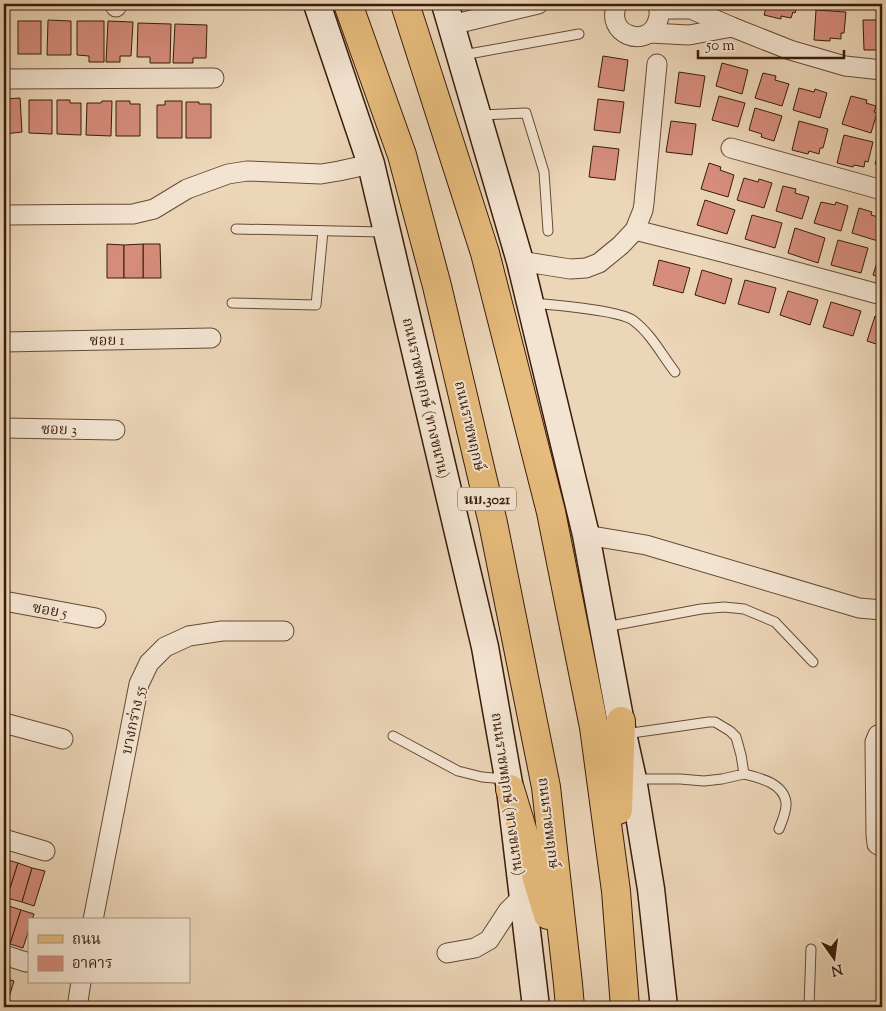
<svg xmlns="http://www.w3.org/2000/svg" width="886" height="1011" viewBox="0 0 886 1011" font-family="'Sorts Mill Goudy','Noto Serif Thai',serif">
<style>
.building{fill:#d68d7c;stroke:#391c09}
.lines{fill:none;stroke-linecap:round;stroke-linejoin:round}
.service-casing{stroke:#664a35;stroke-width:11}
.minor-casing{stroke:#664a35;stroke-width:21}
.secondary-casing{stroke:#391c09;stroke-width:29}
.primary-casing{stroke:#391c09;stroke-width:30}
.service{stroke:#f3e4d1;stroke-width:9}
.minor{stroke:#f3e4d1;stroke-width:19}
.secondary{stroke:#f3e4d1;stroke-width:26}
.primary{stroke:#e6bb7c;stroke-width:28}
.labels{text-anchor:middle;stroke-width:4;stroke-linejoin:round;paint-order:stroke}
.shield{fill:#f3e4d1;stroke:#715845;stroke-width:1}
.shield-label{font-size:14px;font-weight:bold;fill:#391c09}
.street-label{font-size:15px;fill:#391c09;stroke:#f3e4d1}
</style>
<rect width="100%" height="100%" fill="#ecd6b8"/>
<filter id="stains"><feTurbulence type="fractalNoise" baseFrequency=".004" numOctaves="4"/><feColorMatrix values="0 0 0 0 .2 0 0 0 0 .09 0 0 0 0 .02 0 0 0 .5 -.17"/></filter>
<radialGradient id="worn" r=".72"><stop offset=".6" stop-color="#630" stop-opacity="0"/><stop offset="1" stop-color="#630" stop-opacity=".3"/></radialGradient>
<g class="building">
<polygon points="4,4 5,4 6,18 4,18"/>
<polygon points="767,4 798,4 795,13 793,12 791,18 781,16 781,19 764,15"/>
<rect x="877" y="4" width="5" height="5"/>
<polygon points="816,10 846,12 844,33 841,33 841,39 830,38 830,41 814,40"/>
<polygon points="48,20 71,21 71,55 47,55"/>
<polygon points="863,20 882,20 881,50 864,50"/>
<rect x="18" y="21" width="23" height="33"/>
<polygon points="77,21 104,21 104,62 89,62 89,56 77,55"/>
<polygon points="108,21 133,22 131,56 120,56 120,62 106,62"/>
<polygon points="138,23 171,24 170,63 150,63 150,57 137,57"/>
<polygon points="175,24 207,25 206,58 193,58 193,63 173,63"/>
<polygon points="4,25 6,25 8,59 4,59"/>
<polygon points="603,56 628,60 624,91 598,87"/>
<polygon points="722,63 748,70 742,94 716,86"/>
<polygon points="679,72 705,76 700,107 675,103"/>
<polygon points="763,73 776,76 775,80 789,84 782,106 755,98"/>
<polygon points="799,88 814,92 815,89 827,93 820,118 793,110"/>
<polygon points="719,96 745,103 738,127 712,120"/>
<polygon points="851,96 867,100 866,103 876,106 874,112 877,113 871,133 842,124"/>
<polygon points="20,98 22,132 4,134 4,99"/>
<polygon points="598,99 624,102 620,133 594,130"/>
<polygon points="29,100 52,100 52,134 29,133"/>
<polygon points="57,100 70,100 70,103 81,103 81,135 57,134"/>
<polygon points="102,101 112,101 111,136 86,135 87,103 101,103"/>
<polygon points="116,101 130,101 130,104 140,104 140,136 116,136"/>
<polygon points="165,101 182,101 182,138 157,138 157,105 165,105"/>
<polygon points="186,102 199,102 199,104 211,104 211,138 186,138"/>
<polygon points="755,108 782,116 774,141 761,137 762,134 749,130"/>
<polygon points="671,121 696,124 692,155 666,152"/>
<polygon points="799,121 828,129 823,148 820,148 819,154 809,151 808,154 792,150"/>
<polygon points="844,135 873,142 868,162 865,161 864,167 854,165 853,167 837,163"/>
<polygon points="881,144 882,145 882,173 876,171 877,165 875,164"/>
<polygon points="593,146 619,149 615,180 589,177"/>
<polygon points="709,163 721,167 720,170 734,175 728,197 701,189"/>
<polygon points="744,178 758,182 759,179 772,183 764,208 737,200"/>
<polygon points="783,186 796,189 795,193 809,197 802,219 776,211"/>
<polygon points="705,200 735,210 727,234 697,225"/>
<polygon points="821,202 835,205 836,202 848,206 841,231 814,223"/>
<polygon points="859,208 872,212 871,215 882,218 882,229 878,241 852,233"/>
<polygon points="752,215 782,223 775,248 745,239"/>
<polygon points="795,228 825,238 818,263 788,253"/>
<polygon points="838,240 868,248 861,273 831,265"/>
<polygon points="107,244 124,245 124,278 107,278"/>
<polygon points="143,244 160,244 161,278 143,278"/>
<polygon points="143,244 143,278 124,278 124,245"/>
<polygon points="881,250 882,250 882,278 873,275"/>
<polygon points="659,260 690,268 683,293 653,285"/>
<polygon points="702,270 732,279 725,304 695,295"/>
<polygon points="745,280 776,288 769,313 738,304"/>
<polygon points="788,291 818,300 810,325 780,315"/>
<polygon points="831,302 861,311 853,336 823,327"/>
<polygon points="875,316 882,318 882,346 867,341"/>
<polygon points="4,859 18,863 7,898 4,897"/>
<polygon points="18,863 32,868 22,902 7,898"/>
<polygon points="32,868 45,871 34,906 22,902"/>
<polygon points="6,905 21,910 10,944 4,942 4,912"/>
<polygon points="21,910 34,914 32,920 29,920 29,929 23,948 10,944"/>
<polygon points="4,978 14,981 6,1007 4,1007"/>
<polygon points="312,1002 336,1007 311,1007"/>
</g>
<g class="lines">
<g class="service-casing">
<g id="service">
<polyline points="463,55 579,34"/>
<polyline points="480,115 526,113 544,172 548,231"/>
<polyline points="236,229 384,232"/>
<polyline points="232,303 316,305 323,231"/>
<path d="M532,303c20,2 89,7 102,18 17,13 28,34 41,51"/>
<polyline points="605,627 701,609 724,607 744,609 775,622 813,662"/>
<polyline points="625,734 709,722 715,722 730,731 736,737 741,755 744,774 722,779 704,781 680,779 635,779"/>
<polyline points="393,736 458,771 482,777 506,779"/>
<path d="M744,774c16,4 39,9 42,28 1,9 -4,19 -7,27"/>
<polyline points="809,1007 811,949"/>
</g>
</g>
<g class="minor-casing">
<g id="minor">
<polyline points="116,4 116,7"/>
<path d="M617,4c-13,31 30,45 40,19 3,-7 3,-13 0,-19"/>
<polyline points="659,9 691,9 732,27 790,50 845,66 882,70"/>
<polyline points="451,25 538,4"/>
<polyline points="650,33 689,35 732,27"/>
<polyline points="4,79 214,78"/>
<polyline points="731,148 882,190"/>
<polyline points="4,215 133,214 154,209 187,189 228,174 247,171 321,174 339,171 371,164"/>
<polyline points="635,230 726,253 882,295"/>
<polyline points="520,261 570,269 586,268 599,263 621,245 635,230 643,210 644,203 657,64"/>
<polyline points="4,342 211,338"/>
<polyline points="4,428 115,430"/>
<polyline points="586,535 646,545 859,608 882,610"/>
<polyline points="4,601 96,618"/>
<polyline points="4,723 63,739"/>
<polyline points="882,734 878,735 875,742 876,835 877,844 882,847"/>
<polyline points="4,839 45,851"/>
<polyline points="93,920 139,684 149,663 165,647 189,636 222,631 284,631"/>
<polyline points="447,953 475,948 489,940 508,911 523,896"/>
<polyline points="4,955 26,962"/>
<polyline points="77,1007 81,982"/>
</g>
</g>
<g class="secondary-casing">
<g id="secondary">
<polyline points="317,4 371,164 485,647 510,789 536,1007"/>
<polyline points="445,4 520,261 586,535 623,734 633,779 651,889 664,1007"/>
</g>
</g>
<g class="primary-casing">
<g id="primary">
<polyline points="348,4 402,155 437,286 493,523 546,787 568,984 570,1007"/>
<polyline points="405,4 485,253 551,512 594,727 616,891 625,1007"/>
<polyline points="510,789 548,915"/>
<polyline points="618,810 621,721"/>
</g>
</g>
<use href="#service" class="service"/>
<use href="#minor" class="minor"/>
<use href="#secondary" class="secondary"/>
<use href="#primary" class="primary"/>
</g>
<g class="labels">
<rect class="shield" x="458" y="487.5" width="58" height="23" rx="4"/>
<g class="shield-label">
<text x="487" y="504">นบ.3021</text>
</g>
<g class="street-label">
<text transform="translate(107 340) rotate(-1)" y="5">ซอย 1</text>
<text transform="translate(426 398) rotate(77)" y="5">ถนนราชพฤกษ์ (ทางขนาน)</text>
<text transform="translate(470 426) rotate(77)" y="5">ถนนราชพฤกษ์</text>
<text transform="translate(59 429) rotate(1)" y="5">ซอย 3</text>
<text transform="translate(50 610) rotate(10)" y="5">ซอย 5</text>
<text transform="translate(133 720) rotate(-78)" y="5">บางกร่าง 55</text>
<text transform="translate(508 794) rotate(82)" y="5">ถนนราชพฤกษ์ (ทางขนาน)</text>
<text transform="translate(549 823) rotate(83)" y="5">ถนนราชพฤกษ์</text>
</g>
</g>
<rect width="886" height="1011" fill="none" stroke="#ecd6b8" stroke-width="20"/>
<rect x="5" y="5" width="876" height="1001" fill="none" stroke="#391c09" stroke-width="2.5"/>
<rect x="10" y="10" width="866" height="991" fill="none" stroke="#391c09"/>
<rect x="28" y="918" width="162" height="65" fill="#f3e4d1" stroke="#a99481"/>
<rect x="38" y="935" width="25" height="8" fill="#e6bb7c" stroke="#a99481"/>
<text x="72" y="944" font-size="15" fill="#391c09">ถนน</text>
<rect x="38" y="956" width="25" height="15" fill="#d68d7c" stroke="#a99481"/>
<text x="72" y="968" font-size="15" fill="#391c09">อาคาร</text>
<g transform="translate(834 958) rotate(166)" stroke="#f3e4d1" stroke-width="4" paint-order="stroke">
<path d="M0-4L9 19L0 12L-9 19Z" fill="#391c09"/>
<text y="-8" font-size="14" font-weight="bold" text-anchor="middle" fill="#391c09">N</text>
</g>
<path d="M698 50v8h146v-8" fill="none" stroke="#391c09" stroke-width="2.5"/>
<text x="706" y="50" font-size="15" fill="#391c09" stroke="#f3e4d1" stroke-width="4" paint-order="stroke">50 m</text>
<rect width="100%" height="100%" filter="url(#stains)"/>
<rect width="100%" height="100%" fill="url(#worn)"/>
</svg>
